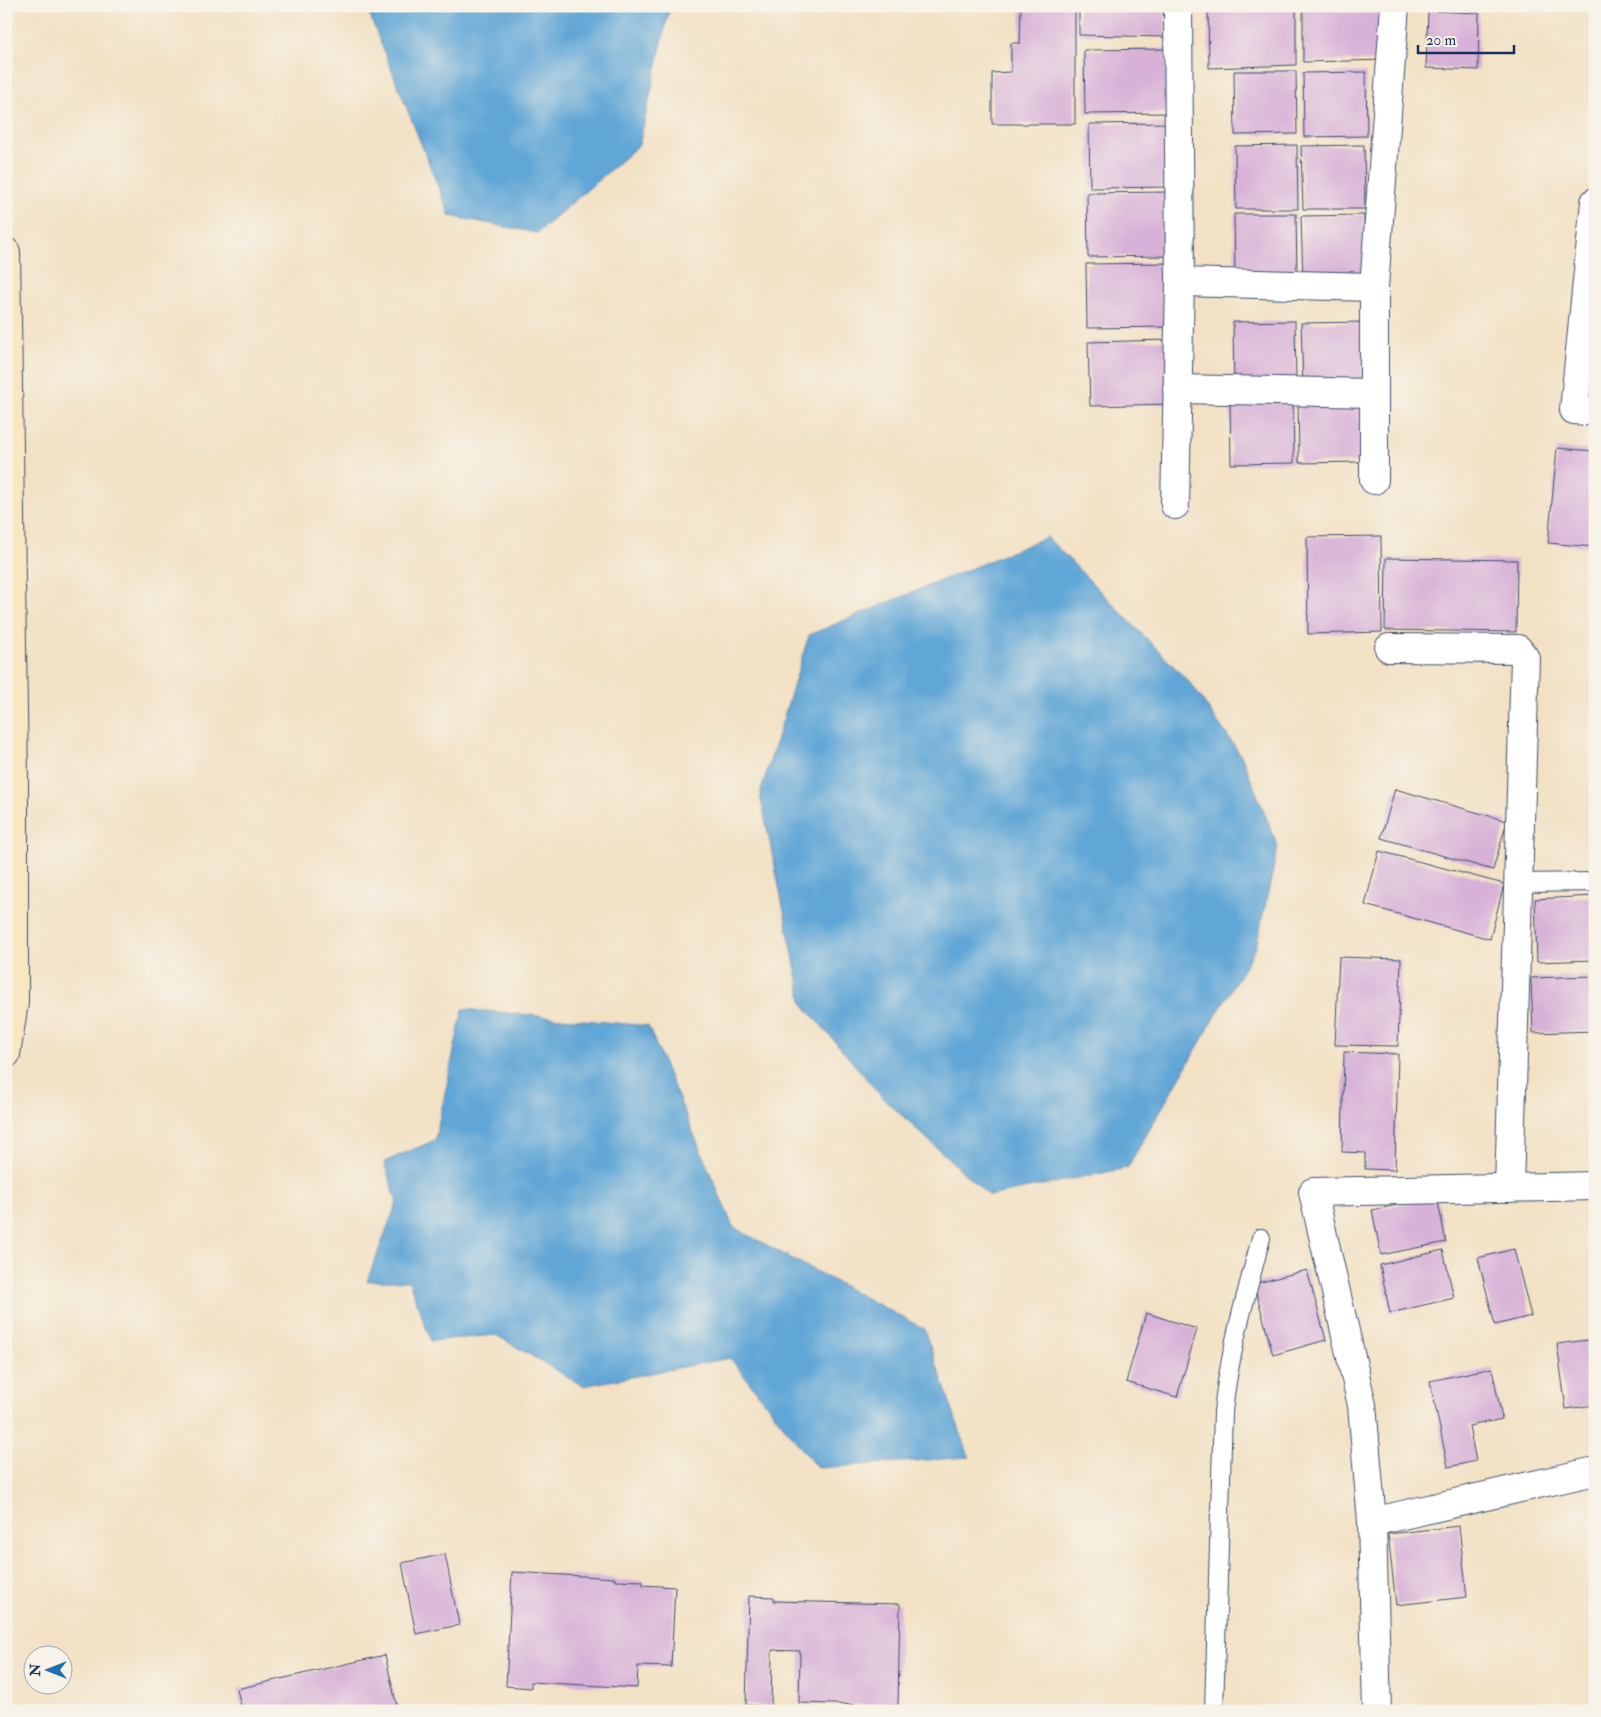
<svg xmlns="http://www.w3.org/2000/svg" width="1601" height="1717" viewBox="0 0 1601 1717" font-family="'IM FELL Double Pica',serif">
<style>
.water{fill:#60a6d6;stroke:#3e6a9a}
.building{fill:#d7b1d7}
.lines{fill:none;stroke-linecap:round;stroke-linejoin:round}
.lane-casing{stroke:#3b4a6d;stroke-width:20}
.street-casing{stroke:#3b4a6d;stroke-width:30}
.secondary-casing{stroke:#3b4a6d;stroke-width:30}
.lane{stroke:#fff;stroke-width:18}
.street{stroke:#fff;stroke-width:28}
.secondary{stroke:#f9e7c3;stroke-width:28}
</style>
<rect width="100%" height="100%" fill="#f7f3e8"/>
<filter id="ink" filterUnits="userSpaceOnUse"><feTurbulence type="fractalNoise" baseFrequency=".02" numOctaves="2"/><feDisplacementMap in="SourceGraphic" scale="10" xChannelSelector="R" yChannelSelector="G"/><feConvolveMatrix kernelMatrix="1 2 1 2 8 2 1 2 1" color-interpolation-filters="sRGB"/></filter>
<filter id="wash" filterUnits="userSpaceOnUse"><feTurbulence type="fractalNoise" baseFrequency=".0096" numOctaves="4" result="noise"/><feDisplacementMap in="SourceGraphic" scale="20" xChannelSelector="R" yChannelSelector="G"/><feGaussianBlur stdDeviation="1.12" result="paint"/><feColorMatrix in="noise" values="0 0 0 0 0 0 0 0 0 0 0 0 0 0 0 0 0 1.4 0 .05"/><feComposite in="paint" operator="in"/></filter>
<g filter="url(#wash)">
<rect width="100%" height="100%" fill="#f2e1c4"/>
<g class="water">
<polygon points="366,6 670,6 639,145 537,233 450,216"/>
<polygon points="1047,537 1192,685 1242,757 1278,847 1256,947 1127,1168 989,1196 882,1097 803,1004 760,794 809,635"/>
<polygon points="463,1009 648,1026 733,1227 924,1329 969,1457 817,1468 730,1358 583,1386 496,1335 431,1341 409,1281 367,1281 397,1202 384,1162 435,1140"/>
</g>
<g id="blocks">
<g class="building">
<polygon points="1021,6 1075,6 1075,124 992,124 992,73 1011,72 1011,43 1020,43"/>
<polygon points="1079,6 1166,6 1165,37 1079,35"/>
<polygon points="1208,6 1296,6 1296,65 1209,68"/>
<polygon points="1303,6 1389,6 1389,60 1303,62"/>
<polygon points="1428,11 1479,13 1478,70 1426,68"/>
<polygon points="1166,49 1167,113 1085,114 1084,50"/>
<polygon points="1234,71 1296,71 1297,134 1235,135"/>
<polygon points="1366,72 1367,136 1304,137 1303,73"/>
<polygon points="1172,123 1173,187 1090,188 1089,124"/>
<polygon points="1297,145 1298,209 1236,209 1235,146"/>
<polygon points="1364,145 1365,209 1303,209 1301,146"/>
<polygon points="1170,192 1171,256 1088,257 1087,193"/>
<polygon points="1234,214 1296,214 1297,277 1235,278"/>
<polygon points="1364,215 1365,279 1303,280 1301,216"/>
<polygon points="1168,263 1169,327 1087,328 1086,264"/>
<polygon points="1295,321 1296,385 1234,386 1233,322"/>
<polygon points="1365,322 1366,386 1303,387 1301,323"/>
<polygon points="1171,340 1172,404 1090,406 1088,342"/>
<polygon points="1360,398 1361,462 1299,463 1298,399"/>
<polygon points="1293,399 1294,463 1231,464 1230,401"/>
<polygon points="1557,448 1595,451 1595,547 1548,543"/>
<polygon points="1381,536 1382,632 1308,634 1307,537"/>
<polygon points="1386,558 1517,560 1516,632 1385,630"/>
<polygon points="1395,789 1507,821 1493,870 1381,838"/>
<polygon points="1379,851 1504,884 1490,939 1365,905"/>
<polygon points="1595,896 1595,960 1537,962 1535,899"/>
<polygon points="1339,957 1401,959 1398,1046 1335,1045"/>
<polygon points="1595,976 1595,1031 1533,1033 1531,978"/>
<polygon points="1344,1052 1398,1054 1395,1170 1365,1169 1365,1153 1342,1152"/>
<polygon points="1437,1197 1446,1242 1381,1255 1372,1210"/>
<polygon points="1514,1249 1531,1316 1495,1325 1478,1258"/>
<polygon points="1443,1250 1454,1298 1390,1313 1380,1265"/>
<polygon points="1307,1270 1326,1340 1273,1355 1254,1284"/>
<polygon points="1146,1313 1197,1329 1177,1397 1126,1382"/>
<polygon points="1595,1339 1595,1405 1566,1409 1557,1344"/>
<polygon points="1492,1368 1502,1419 1469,1426 1476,1461 1448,1467 1430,1381"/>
<polygon points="1459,1526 1467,1597 1396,1605 1388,1534"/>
<polygon points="445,1554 459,1625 416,1634 402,1563"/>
<polygon points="512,1572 615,1578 615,1580 643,1581 643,1585 675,1587 671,1667 638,1666 637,1688 531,1682 531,1688 506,1686"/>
<polygon points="749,1596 774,1597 774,1601 900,1604 898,1706 799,1703 800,1651 772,1650 771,1707 746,1705"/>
<polygon points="385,1655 398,1711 242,1711 237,1689"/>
</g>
</g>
</g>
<g filter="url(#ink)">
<use href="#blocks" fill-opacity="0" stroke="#3b4a6d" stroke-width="1"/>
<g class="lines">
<g class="lane-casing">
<g id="lane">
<polyline points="1518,883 1595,882"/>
<path d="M1214,1711l9,-299c6,-59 23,-116 38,-174"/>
</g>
</g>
<g class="street-casing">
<g id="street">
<polyline points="1595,202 1574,410 1595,412"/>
<polyline points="1180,282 1374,287"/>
<polyline points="1177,389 1374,393"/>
<polyline points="1374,480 1374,287 1395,6"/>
<polyline points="1175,505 1180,282 1178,6"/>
<polyline points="1389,648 1518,649 1525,658 1509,1188"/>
<polyline points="1372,1522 1595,1471"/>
<polyline points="1377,1711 1372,1522 1362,1405 1313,1192 1595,1186"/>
</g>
</g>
<g class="secondary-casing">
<polyline id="secondary" points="6,252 14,777 14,1003 6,1054"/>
</g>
<use href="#lane" class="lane"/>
<use href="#street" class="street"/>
<use href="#secondary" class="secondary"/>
</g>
</g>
<rect width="1601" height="1717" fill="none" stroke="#f7f3e8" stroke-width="25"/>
<g transform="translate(48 1670) rotate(270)"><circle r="24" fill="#f7f3e8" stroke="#9fa5b1"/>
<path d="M0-4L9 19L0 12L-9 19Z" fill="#1f6fb2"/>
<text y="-8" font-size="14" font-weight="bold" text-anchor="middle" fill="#1b2f5e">N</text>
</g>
<path d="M1418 45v8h96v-8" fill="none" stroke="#1b2f5e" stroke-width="2.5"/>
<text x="1426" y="45" font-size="15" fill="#1b2f5e" stroke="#f7f3e8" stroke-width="4" paint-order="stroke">20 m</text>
</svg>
